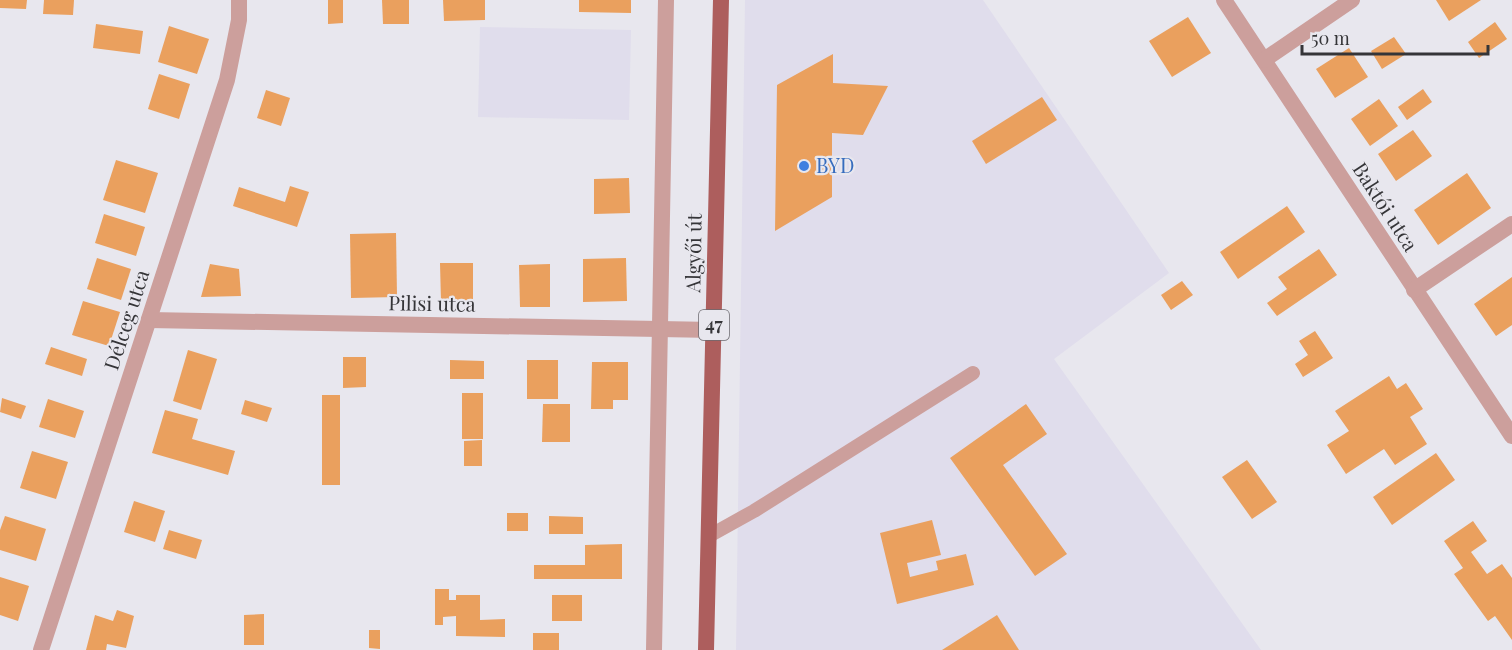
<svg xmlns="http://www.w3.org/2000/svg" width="1512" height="650" viewBox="0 0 1512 650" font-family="'Playfair Display',serif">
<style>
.built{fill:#e0ddec}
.building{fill:#eaa05e}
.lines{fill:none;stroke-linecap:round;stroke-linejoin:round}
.service{stroke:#cc9f9c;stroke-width:14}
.minor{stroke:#cc9f9c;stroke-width:16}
.primary{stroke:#ad5e5d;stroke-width:16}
.shop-dot{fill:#3f7fe0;stroke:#e8e7ee;stroke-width:2}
.labels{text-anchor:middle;stroke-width:4.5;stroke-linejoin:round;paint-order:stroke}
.shield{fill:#e8e7ee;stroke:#6b6a6f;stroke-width:1.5}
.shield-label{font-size:18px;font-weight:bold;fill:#353538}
.shop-label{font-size:20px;fill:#366cbe;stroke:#e8e7ee;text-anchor:start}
.street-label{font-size:20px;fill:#353538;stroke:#e8e7ee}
</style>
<rect width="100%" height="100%" fill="#e8e7ee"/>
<g class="built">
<polygon points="745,0 983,0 1169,273 1054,359 1261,650 736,650"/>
<polygon points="480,27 631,30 629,120 478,117"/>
</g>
<g class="building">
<polygon points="0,0 27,0 26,9 0,8"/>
<polygon points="44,0 74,0 73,15 43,14"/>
<polygon points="328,0 343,0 343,23 328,24"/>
<polygon points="382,0 409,0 409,24 383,24"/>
<polygon points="443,0 485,0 485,20 444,21"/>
<polygon points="579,0 631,0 631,13 579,12"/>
<polygon points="1436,0 1481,0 1449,21"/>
<polygon points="1188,17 1211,53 1172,77 1149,41"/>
<polygon points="1495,22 1507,39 1479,58 1468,42"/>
<polygon points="96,24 143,31 140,54 93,48"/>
<polygon points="169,26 209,39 197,74 158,62"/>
<polygon points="1394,37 1406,54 1382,69 1371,51"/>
<polygon points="1349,48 1368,77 1335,98 1316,69"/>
<polygon points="833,54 833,83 888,86 863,135 832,133 832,197 775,231 777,85"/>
<polygon points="159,74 190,84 179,119 148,109"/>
<polygon points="1423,89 1432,102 1407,120 1398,107"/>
<polygon points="266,90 290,98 281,126 257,118"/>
<polygon points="1042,97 1057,120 986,164 972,141"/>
<polygon points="1379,99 1398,126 1370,146 1351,119"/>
<polygon points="1413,130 1432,156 1396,181 1378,154"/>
<polygon points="116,160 158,173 145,213 103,200"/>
<polygon points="1467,173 1491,208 1438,245 1414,210"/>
<polygon points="629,178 630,213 594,214 594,179"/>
<polygon points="290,186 309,192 297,227 233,206 239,187 285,202"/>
<polygon points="1287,206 1305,232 1238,279 1220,252"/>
<polygon points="104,214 145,227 136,256 95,243"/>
<polygon points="396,233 397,297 351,298 350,234"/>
<polygon points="1319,249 1337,275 1277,316 1267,303 1287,289 1278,277"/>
<polygon points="97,258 131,269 121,300 87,289"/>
<polygon points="626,258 627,301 583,302 583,259"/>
<polygon points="440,263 473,263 473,302 441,302"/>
<polygon points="210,264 239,269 241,296 201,297"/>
<polygon points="550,264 550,307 520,307 519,265"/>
<polygon points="1512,277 1512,325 1496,336 1474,304"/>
<polygon points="1182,281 1193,295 1171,310 1161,295"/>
<polygon points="83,301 120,312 109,346 72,335"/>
<polygon points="1315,331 1333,358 1303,377 1295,364 1308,355 1299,341"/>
<polygon points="51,347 87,359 82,376 45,364"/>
<polygon points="188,350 217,359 201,410 173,401"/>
<polygon points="343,357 366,357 366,387 343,388"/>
<polygon points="450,360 484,361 484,379 450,379"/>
<rect x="527" y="360" width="31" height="39"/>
<polygon points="592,362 628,362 628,400 613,400 613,409 591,409"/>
<polygon points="1389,376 1397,389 1406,383 1423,409 1410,417 1427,444 1395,465 1384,449 1346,474 1327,445 1349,431 1335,411"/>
<rect x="462" y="393" width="21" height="46"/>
<rect x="322" y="395" width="18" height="90"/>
<polygon points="2,398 26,406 21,419 0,412"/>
<polygon points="48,399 84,411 75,438 39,427"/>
<polygon points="245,400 272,408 267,422 241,414"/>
<polygon points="543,404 570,404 570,442 542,442"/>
<polygon points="1026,404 1047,434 1003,465 1067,554 1035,576 950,458"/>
<polygon points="165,410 198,419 192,439 235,451 228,475 152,453"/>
<polygon points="482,440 482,466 464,466 464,441"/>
<polygon points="32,451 68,462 56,499 20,488"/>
<polygon points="1436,453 1455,480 1392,525 1373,497"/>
<polygon points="1247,460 1277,502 1252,519 1222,477"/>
<polygon points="134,501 165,511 155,542 124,532"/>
<rect x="507" y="513" width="21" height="18"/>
<polygon points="5,516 46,529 36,561 0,550 0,530"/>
<polygon points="549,516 583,517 583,534 549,534"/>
<polygon points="932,520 941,555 907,563 910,577 938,570 936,561 966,554 974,585 897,604 880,533"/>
<polygon points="1473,521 1487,541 1471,552 1487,574 1502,564 1512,578 1512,640 1495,616 1488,621 1454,574 1463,568 1444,541"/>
<polygon points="169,530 202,540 196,559 163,549"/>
<polygon points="622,544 622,579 534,579 534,565 585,565 585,545"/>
<polygon points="0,577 29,586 18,621 0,615"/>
<polygon points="435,589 449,589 449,600 456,600 456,595 480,595 480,620 505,619 505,637 456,636 456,616 443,617 443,625 435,625"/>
<rect x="552" y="595" width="30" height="26"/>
<polygon points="117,610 134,616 126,648 107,644 106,650 86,650 95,615 113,621"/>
<polygon points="264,614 264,645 244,645 244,615"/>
<polygon points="997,615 1019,650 942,650"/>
<polygon points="369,630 380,630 380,649 369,648"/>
<rect x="533" y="633" width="26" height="17"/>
</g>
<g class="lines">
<polyline class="service" points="709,536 754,511 973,373"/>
<g class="minor">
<polyline points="1224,0 1512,436"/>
<polyline points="1264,60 1352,0"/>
<polyline points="1414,290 1512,224"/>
<polyline points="149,320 714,330"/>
<polyline points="41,650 227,80 239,20 239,0"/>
<polyline points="654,650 666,0"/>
</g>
<polyline class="primary" points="706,650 721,0"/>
</g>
<circle class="shop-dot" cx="804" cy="166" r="6"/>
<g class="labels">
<rect class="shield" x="699" y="310" width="30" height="30" rx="4.5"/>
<g class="shield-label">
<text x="714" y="331">47</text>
</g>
<g class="shop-label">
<text x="816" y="173">BYD</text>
</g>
<g class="street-label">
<text transform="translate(1385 207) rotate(57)" y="7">Baktói utca</text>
<text transform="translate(694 253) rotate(-89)" y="7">Algyői út</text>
<text transform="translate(432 304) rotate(1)" y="7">Pilisi utca</text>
<text transform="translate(127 320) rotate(-72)" y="7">Délceg utca</text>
</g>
</g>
<path d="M1302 45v9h186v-9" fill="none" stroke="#353538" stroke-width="3"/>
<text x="1311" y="45" font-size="18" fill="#353538" stroke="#e8e7ee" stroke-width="4.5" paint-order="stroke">50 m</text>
</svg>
